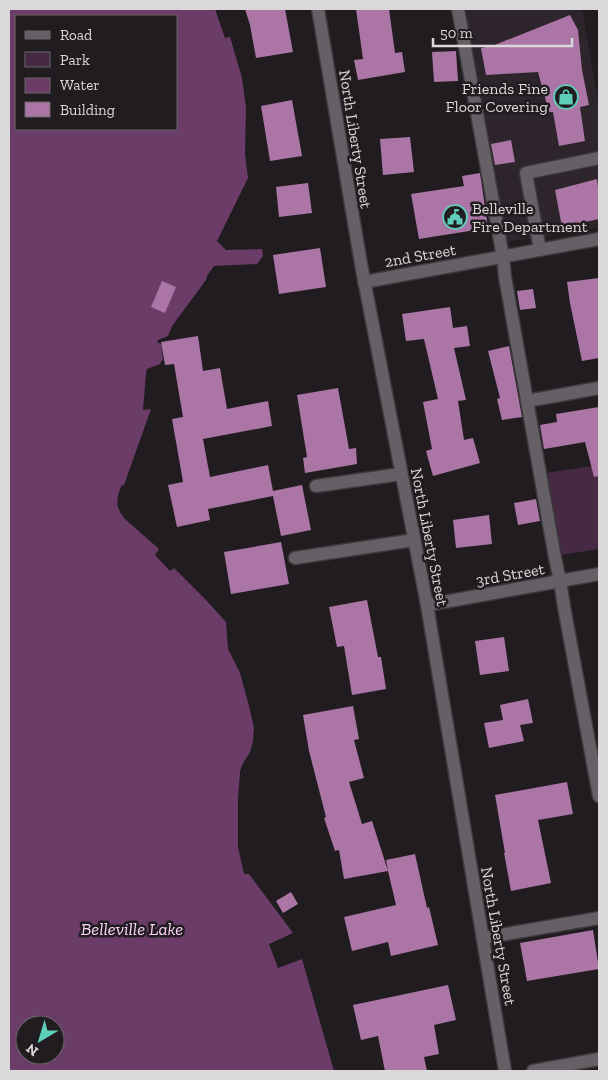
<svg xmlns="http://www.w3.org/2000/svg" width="608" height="1080" viewBox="0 0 608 1080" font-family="'Zilla Slab',serif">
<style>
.built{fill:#2d242c}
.green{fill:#462a44}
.water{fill:#6c3c69;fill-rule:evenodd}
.building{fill:#ab76a6}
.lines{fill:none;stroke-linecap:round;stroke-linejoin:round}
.minor-casing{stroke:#3c393c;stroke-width:15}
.minor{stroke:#656065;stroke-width:12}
.labels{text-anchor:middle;stroke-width:5;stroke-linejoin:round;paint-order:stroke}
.poi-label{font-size:16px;fill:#dbd8da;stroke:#201c20;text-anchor:end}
.street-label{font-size:16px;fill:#dbd8da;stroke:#201c20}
.water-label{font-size:18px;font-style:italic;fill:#fdd0f8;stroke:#201c20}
</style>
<rect width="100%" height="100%" fill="#201c20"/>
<polygon class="built" points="458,9 582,9 599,106 599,228 506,242"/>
<polygon class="green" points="599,465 599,549 560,555 546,473"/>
<path class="water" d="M9,9h206l10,29 5,-1 12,41 4,30 -1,46 3,24 -31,63 9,9 36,-1 1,7 -6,8 -43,2 -7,10 -1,4 -34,46 -4,10 -10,4 -1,2 4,2 2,15 -3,5 -13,5 -1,5 -3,36 8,-1 -27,76 -3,1c-5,14 -6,21 4,33l34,30 -4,6 15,16 4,-3 32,32 20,22 2,27 12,24 9,33 5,22 -1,13 -3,11 -8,13 -2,7 -2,26v49l6,27h5l44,59 -24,11 9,24 24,-9 32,112h-325zM16,16h160v113h-160zM25,1025h30v30h-30z"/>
<g class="building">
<polygon points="245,9 285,9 293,52 256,58 250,25"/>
<polygon points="356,9 389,9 395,53 402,52 405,72 358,80 354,60 363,59"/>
<polygon points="570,15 578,30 582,70 589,105 580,107 585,141 559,146 553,112 549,112 538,72 486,75 481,48 492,46"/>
<polygon points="456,51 458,81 434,82 432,52"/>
<polygon points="292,100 302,156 270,161 261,106"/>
<polygon points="410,137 414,172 383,175 380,139"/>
<polygon points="511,140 515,162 495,165 491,144"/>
<polygon points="480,173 488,228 419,239 411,194 464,186 462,176"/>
<polygon points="597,179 598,187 599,187 599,219 562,227 555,190"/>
<polygon points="308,183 312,213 279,217 276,187"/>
<polygon points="320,248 326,287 279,294 273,255"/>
<polygon points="599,278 599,358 582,361 570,303 567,282"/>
<polygon points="162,281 176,287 165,313 151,307"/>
<polygon points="533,289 536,308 520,310 517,291"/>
<polygon points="450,307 453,328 467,326 470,346 454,348 466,400 458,401 464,440 473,438 480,463 433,476 426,451 432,449 423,402 438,399 424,339 406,341 402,314"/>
<polygon points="198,336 203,371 220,368 227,409 268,401 272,426 203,439 210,477 268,465 273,491 302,485 311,530 281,536 273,496 208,509 210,520 177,527 168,485 183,482 172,419 183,417 174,364 165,365 161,342"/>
<polygon points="509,346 522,417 502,420 497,399 500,398 488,351"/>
<polygon points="338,388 349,449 356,448 357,464 305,473 303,458 307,457 297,395"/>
<polygon points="599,407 599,476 594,477 585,442 544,449 540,425 557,422 556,414"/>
<polygon points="536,499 540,521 518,525 514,503"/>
<polygon points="489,515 492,544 456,548 453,520"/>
<polygon points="281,542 289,584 231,594 224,552"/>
<polygon points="367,600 378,657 381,657 386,689 352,695 344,646 337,647 329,607"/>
<polygon points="504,637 509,671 480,675 475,641"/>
<polygon points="528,699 533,723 520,725 524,741 489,748 484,723 503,720 500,705"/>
<polygon points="353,706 359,739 354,740 364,778 349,782 362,824 372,821 388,871 386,860 415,854 427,908 429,907 438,945 391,956 388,942 352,951 344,917 396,905 388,871 344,879 339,850 335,851 324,818 326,817 309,751 303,715"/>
<polygon points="567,782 573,814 538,820 551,883 511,891 504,853 505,853 495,795"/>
<polygon points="291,892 298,904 283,913 276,901"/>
<polygon points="593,930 599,969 527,981 520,943"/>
<polygon points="448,985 456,1020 434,1025 439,1054 424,1057 427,1071 385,1071 378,1036 361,1040 353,1005"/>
</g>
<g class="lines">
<g class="minor-casing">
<g id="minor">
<polyline points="318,9 361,264 427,605 505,1071"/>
<polyline points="458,9 503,257 505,277 555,558 560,581 564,607 599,796"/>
<polyline points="540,250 526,173 599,158"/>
<polyline points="364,282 599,239"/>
<polyline points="527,401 599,388"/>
<polyline points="316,486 401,474"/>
<polyline points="295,558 414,540"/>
<polyline points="427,605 599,574"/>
<polyline points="483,938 599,918"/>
<polyline points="533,1071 599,1059"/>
</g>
</g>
<use href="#minor" class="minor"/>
</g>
<defs>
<g id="shop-ring" transform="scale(1.25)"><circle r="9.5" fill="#201c20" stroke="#5dceb9" stroke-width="1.5"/><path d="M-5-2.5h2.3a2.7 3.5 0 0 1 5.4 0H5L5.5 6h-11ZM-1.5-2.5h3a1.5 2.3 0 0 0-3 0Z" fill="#5dceb9"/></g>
<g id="civic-ring" transform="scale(1.25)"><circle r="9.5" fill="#201c20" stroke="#5dceb9" stroke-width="1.5"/><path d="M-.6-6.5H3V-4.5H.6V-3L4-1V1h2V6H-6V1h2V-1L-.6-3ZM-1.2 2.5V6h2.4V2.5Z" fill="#5dceb9"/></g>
</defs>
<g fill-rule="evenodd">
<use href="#shop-ring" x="566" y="97"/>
<use href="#civic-ring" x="455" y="217"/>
</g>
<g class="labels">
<g class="poi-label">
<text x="548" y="94">Friends Fine<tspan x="548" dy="18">Floor Covering</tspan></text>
<text x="472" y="214" text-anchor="start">Belleville<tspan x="472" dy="18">Fire Department</tspan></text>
</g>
<g class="street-label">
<text transform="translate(356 139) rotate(81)" y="6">North Liberty Street</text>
<text transform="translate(420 255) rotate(-10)" y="6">2nd Street</text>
<text transform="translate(430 537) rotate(79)" y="6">North Liberty Street</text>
<text transform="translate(510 574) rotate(-10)" y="6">3rd Street</text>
<text transform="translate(499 936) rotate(80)" y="6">North Liberty Street</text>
</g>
<g class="water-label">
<text x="132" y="935">Belleville Lake</text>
</g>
</g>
<rect width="608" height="1080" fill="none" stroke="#dbd8da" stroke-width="20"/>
<rect x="15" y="15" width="162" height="115" fill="#201c20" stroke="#6b676a"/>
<rect x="25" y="31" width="25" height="8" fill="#656065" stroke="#6b676a"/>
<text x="60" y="40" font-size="15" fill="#dbd8da">Road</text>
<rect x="25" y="52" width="25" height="15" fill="#462a44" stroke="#6b676a"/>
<text x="60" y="65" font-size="15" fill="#dbd8da">Park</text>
<rect x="25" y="78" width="25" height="15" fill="#6c3c69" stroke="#6b676a"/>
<text x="60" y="90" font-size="15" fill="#dbd8da">Water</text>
<rect x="25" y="102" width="25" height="15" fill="#ab76a6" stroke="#6b676a"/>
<text x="60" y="115" font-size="15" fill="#dbd8da">Building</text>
<g transform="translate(40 1040) rotate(218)"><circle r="24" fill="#201c20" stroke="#6b676a"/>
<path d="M0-4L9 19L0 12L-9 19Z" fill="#5dceb9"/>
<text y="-8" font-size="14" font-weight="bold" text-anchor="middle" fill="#dbd8da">N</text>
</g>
<path d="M433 38v8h139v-8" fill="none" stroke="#dbd8da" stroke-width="2.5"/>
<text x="440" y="38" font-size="15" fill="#dbd8da" stroke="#201c20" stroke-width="4" paint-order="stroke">50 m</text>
</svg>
